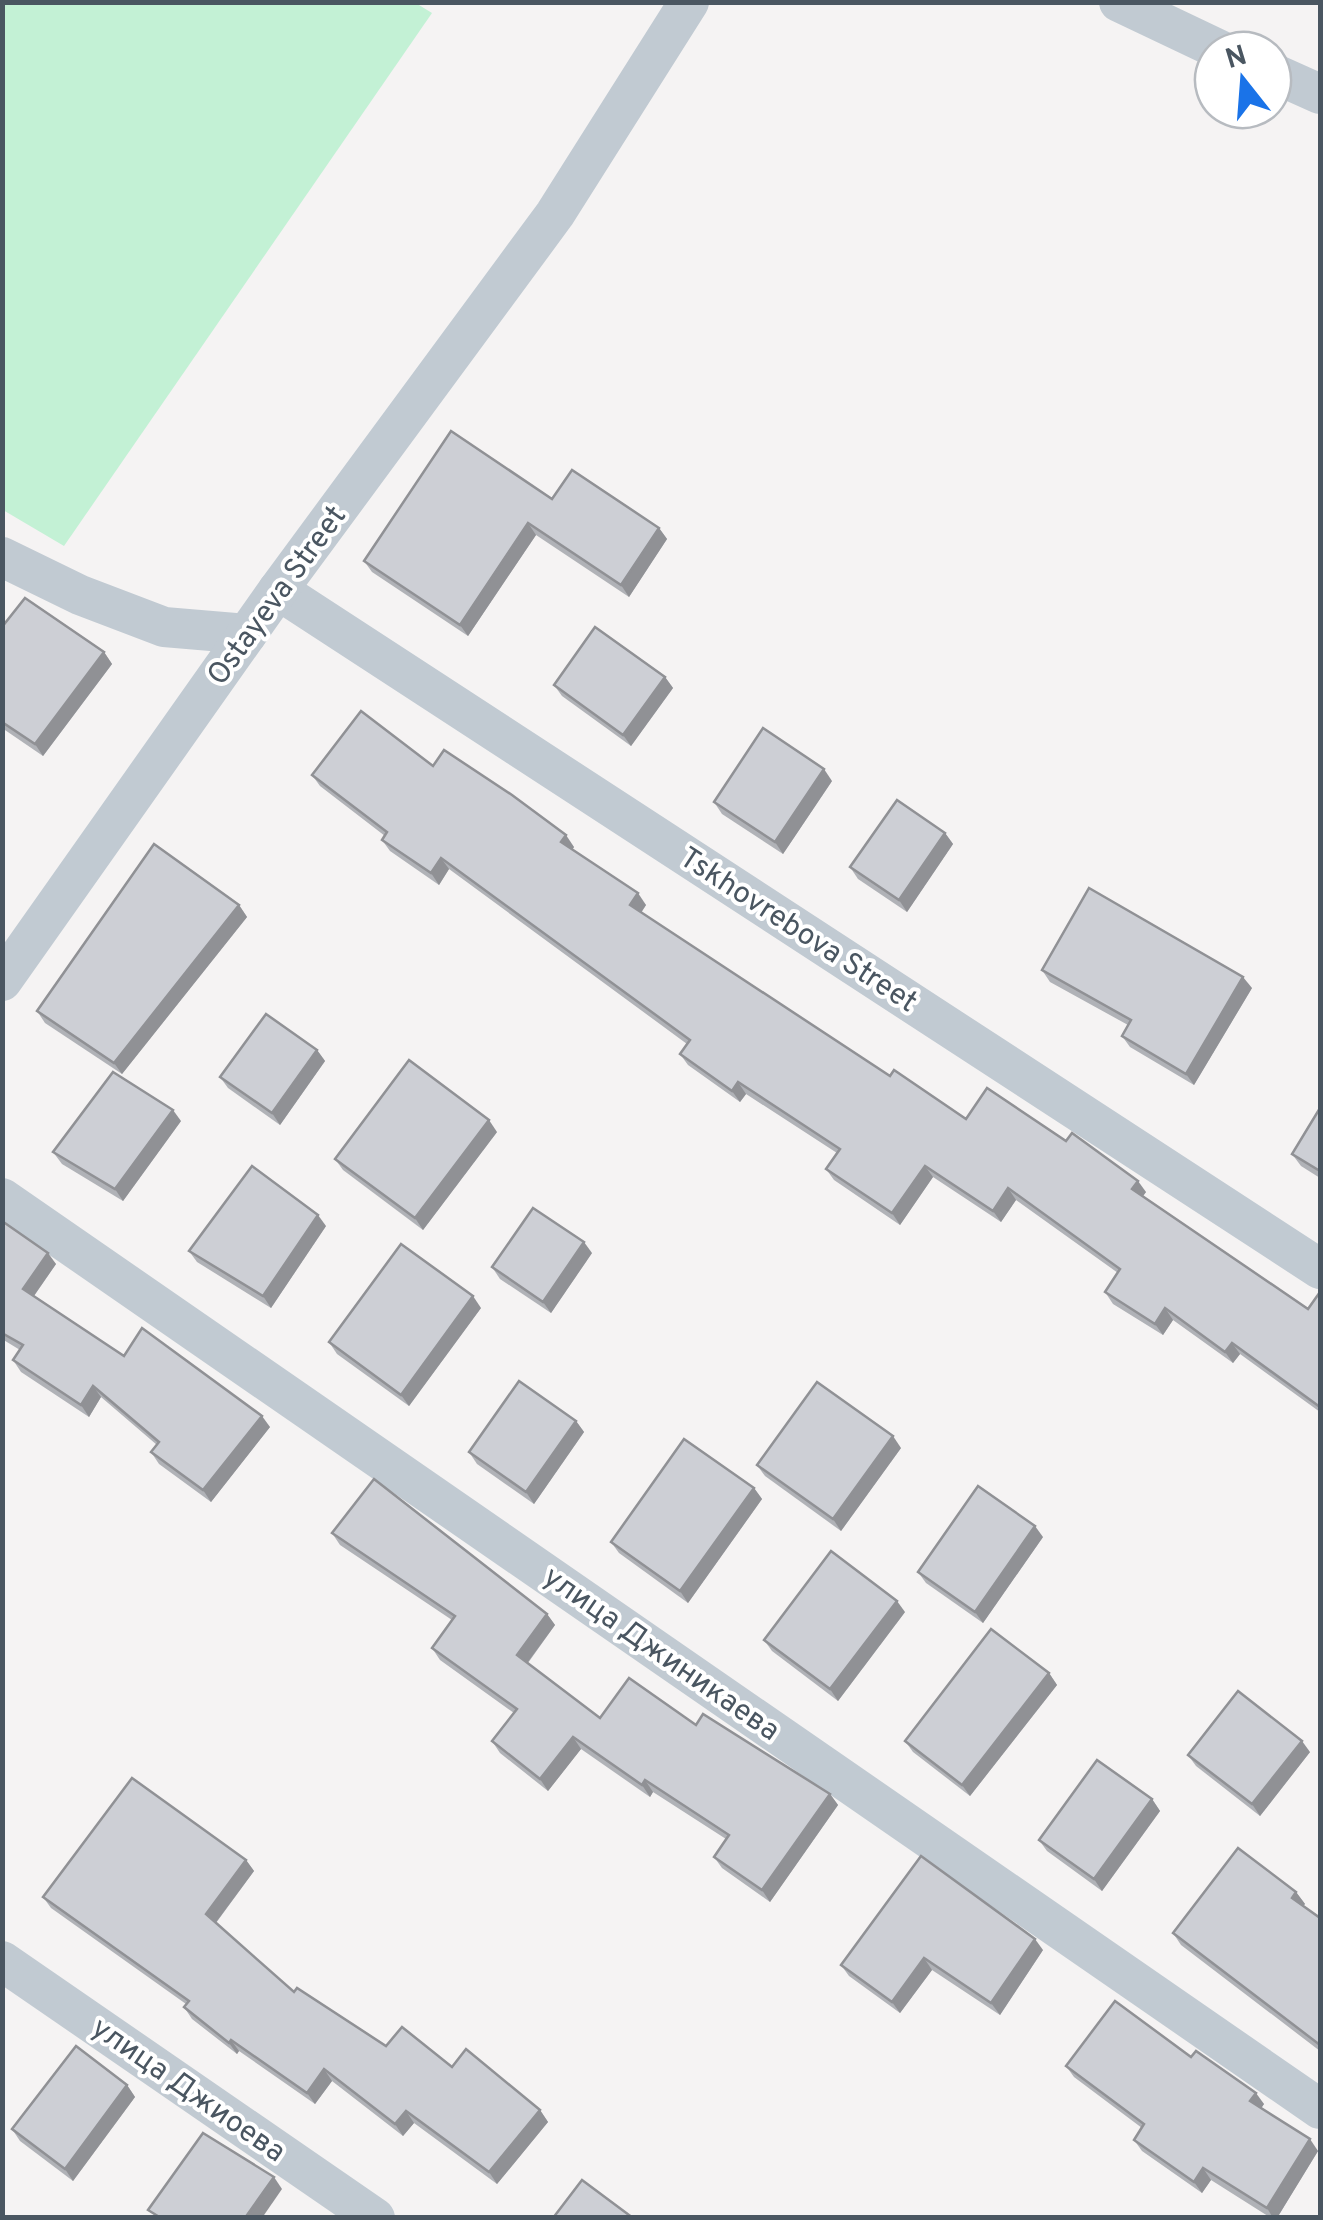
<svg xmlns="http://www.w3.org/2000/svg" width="1323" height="2220" viewBox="0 0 1323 2220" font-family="Overpass,sans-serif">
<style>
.green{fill:#c3f1d5}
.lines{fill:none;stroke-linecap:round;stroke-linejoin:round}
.minor{stroke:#c1cad2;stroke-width:40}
.wall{fill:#b0b2b7}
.shaded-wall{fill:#909195}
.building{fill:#cdcfd5;stroke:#909195;stroke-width:2.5}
.labels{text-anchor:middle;stroke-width:8;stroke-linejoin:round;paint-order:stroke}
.street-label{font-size:30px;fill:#4a5661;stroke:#fff}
</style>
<rect width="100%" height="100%" fill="#f5f3f3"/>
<polygon class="green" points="414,2 432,13 64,546 3,510 3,3"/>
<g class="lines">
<g class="minor">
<polyline points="1119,2 1220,50"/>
<polyline points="1273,73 1320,94"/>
<polyline points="2,557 80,595 164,627 247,634"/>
<polyline points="278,590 1320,1269"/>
<polyline points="2,981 278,590 555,214 689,2"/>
<polyline points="2,1198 1320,2109"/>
<polyline points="2,1961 375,2218"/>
</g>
</g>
<g class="wall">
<polygon points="552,499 659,528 667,539 629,597 536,535 468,636 372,572 364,561"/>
<polygon points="2,627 104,652 112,664 43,756 2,728"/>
<polygon points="665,677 673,688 631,746 562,696 554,685"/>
<polygon points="433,766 574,847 572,850 646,905 641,913 890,1076 966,1119 1146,1192 1143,1196 1308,1309 1320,1292 1320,1412 1240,1354 1233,1363 1173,1320 1163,1335 1113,1304 1105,1292 1118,1273 1016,1200 1001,1222 933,1177 900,1225 834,1180 826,1169 837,1153 746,1094 740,1102 688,1065 680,1054 687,1044 449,869 439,885 390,851 382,840 385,836 320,786 312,775"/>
<polygon points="832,781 783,854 722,814 714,802"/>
<polygon points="945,833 953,844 907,912 858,879 850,867"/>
<polygon points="239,905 247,917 122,1074 45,1023 37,1011"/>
<polygon points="1042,970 1252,988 1194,1085 1130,1047 1122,1036 1128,1025 1050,982"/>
<polygon points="317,1050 325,1061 280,1125 228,1088 220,1077"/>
<polygon points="1320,1108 1320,1178 1301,1166 1292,1154"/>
<polygon points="181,1121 123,1201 62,1164 53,1152"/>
<polygon points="497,1132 423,1230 343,1170 335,1159"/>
<polygon points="2,1221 56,1264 34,1296 124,1356 270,1427 211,1502 159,1464 151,1452 157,1445 101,1397 89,1417 21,1372 13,1360 20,1350 2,1339"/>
<polygon points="326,1226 271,1308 197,1262 189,1251"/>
<polygon points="592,1253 551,1313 500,1279 492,1267"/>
<polygon points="481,1308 409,1406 337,1354 329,1342"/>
<polygon points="576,1421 584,1432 534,1504 477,1464 469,1452"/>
<polygon points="901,1448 841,1531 765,1476 757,1465"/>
<polygon points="754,1488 762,1499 688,1603 619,1553 611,1542"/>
<polygon points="332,1533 547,1614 555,1625 528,1663 600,1718 696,1725 830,1794 838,1805 770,1902 722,1868 714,1857 726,1839 653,1792 650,1797 581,1749 548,1791 500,1753 492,1741 514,1713 440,1660 432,1648 452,1620 340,1545"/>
<polygon points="1043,1537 983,1623 926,1583 918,1572"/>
<polygon points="905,1612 838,1701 772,1651 764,1640"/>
<polygon points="1049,1673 1057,1685 970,1796 913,1752 905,1741"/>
<polygon points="1310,1752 1260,1816 1196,1766 1188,1755"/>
<polygon points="1152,1799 1160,1811 1102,1891 1047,1851 1039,1840"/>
<polygon points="246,1860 254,1871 216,1923 294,1992 386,2046 452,2067 540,2110 548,2122 497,2184 414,2123 403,2136 332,2081 315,2104 239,2051 237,2054 192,2019 184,2007 186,2004 51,1908 43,1897"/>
<polygon points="1296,1892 1305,1904 1303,1906 1320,1918 1320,2051 1181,1945 1173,1933"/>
<polygon points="1043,1950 1000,2015 932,1970 900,2013 849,1976 841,1965"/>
<polygon points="1191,2057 1264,2104 1261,2108 1318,2151 1277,2218 1271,2218 1211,2180 1202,2193 1142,2151 1134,2140 1142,2128 1074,2077 1066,2066"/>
<polygon points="127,2085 135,2097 73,2181 20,2141 12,2129"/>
</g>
<g class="shaded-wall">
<polygon points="528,523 536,535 468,636 460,625"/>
<polygon points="659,528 667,539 629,597 621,585"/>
<polygon points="104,652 112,664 43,756 35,744"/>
<polygon points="665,677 673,688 631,746 623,735"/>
<polygon points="824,769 832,781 783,854 775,842"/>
<polygon points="945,833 953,844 907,912 899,900"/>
<polygon points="566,835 574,847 569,854 561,842"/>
<polygon points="441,858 449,869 439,885 431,873"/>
<polygon points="638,893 646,905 638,917 630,905"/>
<polygon points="239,905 247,917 122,1074 114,1063"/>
<polygon points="1243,977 1252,988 1194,1085 1186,1074"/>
<polygon points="317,1050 325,1061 280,1125 272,1113"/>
<polygon points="738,1082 746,1094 740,1102 732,1091"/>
<polygon points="173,1110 181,1121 123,1201 115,1189"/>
<polygon points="489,1120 497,1132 423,1230 415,1218"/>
<polygon points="925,1166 933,1177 900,1225 892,1213"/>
<polygon points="1138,1181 1146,1192 1140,1200 1132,1189"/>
<polygon points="1008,1188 1016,1200 1001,1222 993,1211"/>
<polygon points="318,1215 326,1226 271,1308 263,1296"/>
<polygon points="584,1242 592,1253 551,1313 543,1302"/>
<polygon points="48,1253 56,1264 31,1300 23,1289"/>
<polygon points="473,1296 481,1308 409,1406 401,1395"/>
<polygon points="1165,1308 1173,1320 1163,1335 1155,1324"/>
<polygon points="1232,1343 1240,1354 1233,1363 1225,1352"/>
<polygon points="93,1386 101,1397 89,1417 81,1405"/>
<polygon points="262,1416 270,1427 211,1502 203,1490"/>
<polygon points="576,1421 584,1432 534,1504 526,1492"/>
<polygon points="893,1436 901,1448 841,1531 833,1519"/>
<polygon points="754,1488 762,1499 688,1603 680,1591"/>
<polygon points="1035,1526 1043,1537 983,1623 975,1612"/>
<polygon points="897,1601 905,1612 838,1701 830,1689"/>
<polygon points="547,1614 555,1625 525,1666 517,1655"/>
<polygon points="1049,1673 1057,1685 970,1796 962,1785"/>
<polygon points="573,1737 581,1749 548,1791 540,1779"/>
<polygon points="1302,1741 1310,1752 1260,1816 1252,1804"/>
<polygon points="645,1780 653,1792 650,1797 642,1785"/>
<polygon points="830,1794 838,1805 770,1902 762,1890"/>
<polygon points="1152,1799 1160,1811 1102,1891 1094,1879"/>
<polygon points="246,1860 254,1871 214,1925 206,1914"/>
<polygon points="1296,1892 1305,1904 1300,1909 1292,1898"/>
<polygon points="1035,1939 1043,1950 1000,2015 991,2003"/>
<polygon points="924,1958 932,1970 900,2013 892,2002"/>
<polygon points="231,2040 239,2051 237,2054 229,2043"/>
<polygon points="324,2069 332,2081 315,2104 307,2093"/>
<polygon points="127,2085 135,2097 73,2181 65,2169"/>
<polygon points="1256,2093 1264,2104 1258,2113 1250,2101"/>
<polygon points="540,2110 548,2122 497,2184 489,2172"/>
<polygon points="406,2111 414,2123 403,2136 395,2124"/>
<polygon points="1310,2139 1318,2151 1277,2218 1273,2218 1267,2208"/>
<polygon points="1203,2168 1211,2180 1202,2193 1194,2182"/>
<polygon points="274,2177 282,2189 262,2218 245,2218"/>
</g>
<g class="building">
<polygon points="451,431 552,499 572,470 659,528 621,585 528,523 460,625 364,561"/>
<polygon points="25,598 104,652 35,744 2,722 2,627"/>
<polygon points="595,627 665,677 623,735 554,685"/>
<polygon points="361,711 433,766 444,750 512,795 566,835 561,842 638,893 630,905 890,1076 894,1070 966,1119 987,1088 1066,1141 1072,1133 1138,1181 1132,1189 1308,1309 1320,1292 1320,1407 1232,1343 1225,1352 1165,1308 1155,1324 1105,1292 1120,1269 1008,1188 993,1211 925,1166 892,1213 826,1169 840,1149 738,1082 732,1091 680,1054 690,1040 441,858 431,873 382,840 387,832 312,775"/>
<polygon points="763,728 824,769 775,842 714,802"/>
<polygon points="897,800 945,833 899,900 850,867"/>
<polygon points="154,844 239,905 114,1063 37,1011"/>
<polygon points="1089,888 1243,977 1186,1074 1122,1036 1131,1020 1042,970"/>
<polygon points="266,1014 317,1050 272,1113 220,1077"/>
<polygon points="409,1060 489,1120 415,1218 335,1159"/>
<polygon points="113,1072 173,1110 115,1189 53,1152"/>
<polygon points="1320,1108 1320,1171 1292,1154"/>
<polygon points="252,1166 318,1215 263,1296 189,1251"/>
<polygon points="533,1208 584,1242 543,1302 492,1267"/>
<polygon points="2,1221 48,1253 23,1289 124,1356 142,1328 262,1416 203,1490 151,1452 159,1442 93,1386 81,1405 13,1360 23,1345 2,1333"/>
<polygon points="401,1244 473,1296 401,1395 329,1342"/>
<polygon points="519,1381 576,1421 526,1492 469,1452"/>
<polygon points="817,1382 893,1436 833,1519 757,1465"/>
<polygon points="684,1439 754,1488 680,1591 611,1542"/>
<polygon points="374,1479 547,1614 517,1655 600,1718 629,1678 696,1725 703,1714 830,1794 762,1890 714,1857 729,1835 645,1780 642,1785 573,1737 540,1779 492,1741 517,1709 432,1648 455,1616 332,1533"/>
<polygon points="978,1486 1035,1526 975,1612 918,1572"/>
<polygon points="831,1551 897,1601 830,1689 764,1640"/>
<polygon points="991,1629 1049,1673 962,1785 905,1741"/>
<polygon points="1238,1691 1302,1741 1252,1804 1188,1755"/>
<polygon points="1097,1760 1152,1799 1094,1879 1039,1840"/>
<polygon points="132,1778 246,1860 206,1914 294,1992 297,1988 386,2046 402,2027 452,2067 466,2049 540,2110 489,2172 406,2111 395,2124 324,2069 307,2093 231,2040 229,2043 184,2007 189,2001 43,1897"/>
<polygon points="1238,1848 1296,1892 1292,1898 1320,1918 1320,2045 1173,1933"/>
<polygon points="921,1856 1035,1939 991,2003 924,1958 892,2002 841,1965"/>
<polygon points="1115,2001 1191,2057 1196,2051 1256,2093 1250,2101 1310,2139 1267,2208 1203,2168 1194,2182 1134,2140 1144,2124 1066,2066"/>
<polygon points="76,2046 127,2085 65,2169 12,2129"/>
<polygon points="203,2133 274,2177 245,2218 161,2218 148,2210"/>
<polygon points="582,2180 633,2218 553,2218"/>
</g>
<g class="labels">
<g class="street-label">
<text transform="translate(276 595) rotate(-54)" y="10">Ostayeva Street</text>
<text transform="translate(799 929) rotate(33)" y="10">Tskhovrebova Street</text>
<text transform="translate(662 1653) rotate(35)" y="10">улица Джиникаева</text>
<text transform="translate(189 2089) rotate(35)" y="10">улица Джиоева</text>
</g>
</g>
<rect width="1323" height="2220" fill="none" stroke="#4a5661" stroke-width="10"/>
<g transform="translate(1243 80) rotate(343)"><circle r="48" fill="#ffffff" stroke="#b7bbc0" stroke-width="2.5"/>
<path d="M0-8L18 38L0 25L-18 38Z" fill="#1a73e8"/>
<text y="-15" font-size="28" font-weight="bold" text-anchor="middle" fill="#4a5661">N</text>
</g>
</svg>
